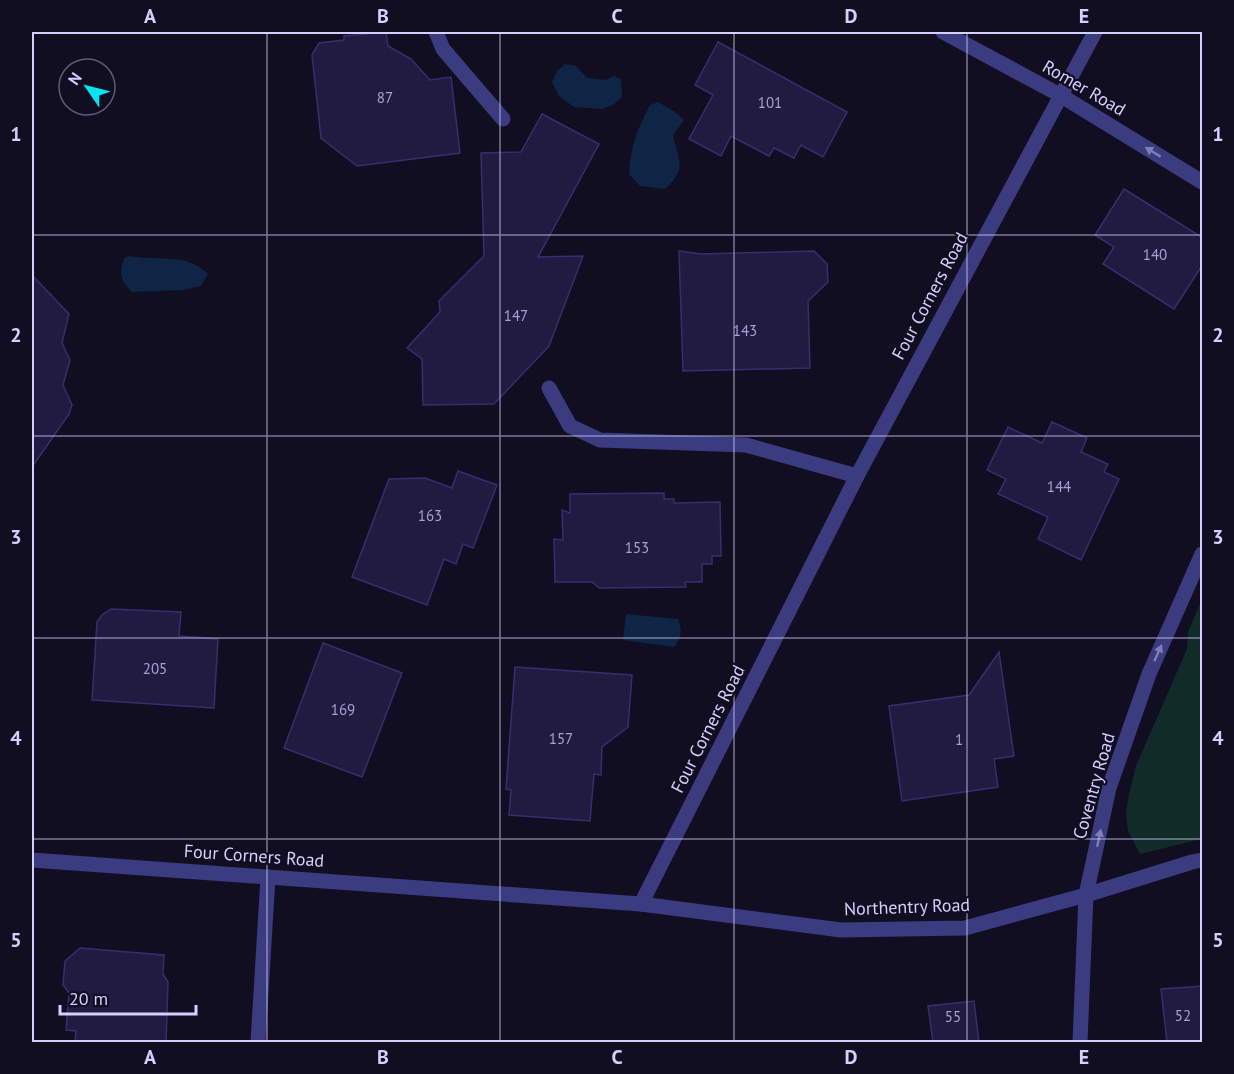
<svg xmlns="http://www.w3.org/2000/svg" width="1234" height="1074" viewBox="0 0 1234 1074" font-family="'PT Sans',sans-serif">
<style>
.green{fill:#112b29}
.water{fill:#0e2545}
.building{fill:#211b42;stroke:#382e6d;stroke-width:1.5}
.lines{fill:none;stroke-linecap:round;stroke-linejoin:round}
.minor{stroke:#3b3b7f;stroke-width:15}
.oneway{fill:#807eb8}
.grid{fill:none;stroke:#d4d0fd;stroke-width:1.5;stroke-opacity:0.55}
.labels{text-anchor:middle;stroke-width:4.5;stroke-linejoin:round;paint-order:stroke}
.number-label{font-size:15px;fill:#a7a3ce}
.street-label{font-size:18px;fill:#d4d0fd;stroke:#110e21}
.neatline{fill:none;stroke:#d4d0fd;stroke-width:2}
.grid-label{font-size:20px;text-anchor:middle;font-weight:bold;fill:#d4d0fd}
</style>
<rect width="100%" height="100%" fill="#110e21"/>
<polygon class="green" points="1202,599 1202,839 1140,854 1128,831 1126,813 1129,794 1136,766 1187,649 1188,632"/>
<g class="water">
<polygon points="565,64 576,66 587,78 607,80 613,76 621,79 622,97 614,104 603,109 574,107 559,96 552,82 557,71"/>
<path d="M658,102l17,10 9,8 -11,15c6,26 14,33 -8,54l-25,-3 -11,-12c1,-26 9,-47 21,-69z"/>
<path d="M130,256c29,6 54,-5 78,18l-7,12 -18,4 -51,2c-12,-12 -14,-20 -7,-35z"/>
<path d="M626,614l52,5c5,13 3,18 -4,28l-51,-7z"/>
</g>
<g class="building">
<polygon points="386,32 388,46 411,59 430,80 451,77 460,153 357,166 321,138 312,55 319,43 344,40 344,36"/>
<polygon points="718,42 847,112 823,157 801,145 794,158 774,148 769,156 731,136 721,156 689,139 713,95 695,85"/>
<polygon points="542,114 599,144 538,257 583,256 549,346 494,404 423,405 422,359 407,348 440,312 439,301 484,256 481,153 521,152"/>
<polygon points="1124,189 1203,238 1203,264 1174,309 1103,264 1114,247 1095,235"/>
<polygon points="679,251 701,254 814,251 827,264 828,282 808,301 810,368 683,371"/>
<polygon points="32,275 69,314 62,343 70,360 63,385 72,405 69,414 32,467"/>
<polygon points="1052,422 1087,438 1081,452 1108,464 1104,472 1119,479 1081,560 1038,539 1048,517 998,494 1006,479 987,470 1008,427 1042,443"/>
<polygon points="458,471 497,485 473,548 463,544 456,564 444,559 427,605 352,577 389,479 425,478 452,488"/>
<polygon points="664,493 664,499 674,499 674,503 720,502 721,556 712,556 712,564 702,564 702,582 685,582 686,587 599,588 592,582 555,582 554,539 563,540 562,510 570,513 570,494"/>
<polygon points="111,609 181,612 179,636 218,639 214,708 92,700 97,622 102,615"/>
<polygon points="323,643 402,673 362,777 284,748"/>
<polygon points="999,652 1014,756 994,759 998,787 902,801 889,706 969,695"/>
<polygon points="515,667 632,675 628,727 602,747 601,775 594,774 590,821 509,815 511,790 506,789"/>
<polygon points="80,948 164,955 163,974 168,982 166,1042 75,1042 76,1031 66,1030 69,993 63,985 65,961"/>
<polygon points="1203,986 1203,1042 1167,1042 1161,989"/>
<polygon points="974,1001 979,1042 933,1042 928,1006"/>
</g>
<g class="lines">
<g class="minor">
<polyline points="436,32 443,49 503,119"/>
<polyline points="943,32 1060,95 1202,182"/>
<polyline points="549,388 570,426 600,440 746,445 857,476"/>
<polyline points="32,860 641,904 857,476 1095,32"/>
<polyline points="641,904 841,930 965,928 1086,895 1192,862 1202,860"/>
<polyline points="258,1042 268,877"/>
<polyline points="1080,1042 1086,895 1109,788 1149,674 1202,554"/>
</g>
</g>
<defs><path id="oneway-solid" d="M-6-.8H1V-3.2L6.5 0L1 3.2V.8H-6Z" transform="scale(1.5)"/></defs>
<g class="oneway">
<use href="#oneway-solid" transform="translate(1153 152) rotate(-149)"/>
<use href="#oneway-solid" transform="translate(1158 653) rotate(-66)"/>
<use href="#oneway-solid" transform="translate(1099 838) rotate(-78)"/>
</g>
<path class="grid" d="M267,32v1010M500,32v1010M734,32v1010M967,32v1010M32,235h1170M32,436h1170M32,638h1170M32,839h1170"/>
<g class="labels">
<g class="number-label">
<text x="385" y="103">87</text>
<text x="770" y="108">101</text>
<text x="1155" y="260">140</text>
<text x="516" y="321">147</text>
<text x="745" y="336">143</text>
<text x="1059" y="492">144</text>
<text x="430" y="521">163</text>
<text x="637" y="553">153</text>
<text x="155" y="674">205</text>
<text x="343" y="715">169</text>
<text x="561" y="744">157</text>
<text x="959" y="745">1</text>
<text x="1183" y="1021">52</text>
<text x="953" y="1022">55</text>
</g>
<g class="street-label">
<text transform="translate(1084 88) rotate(30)" y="6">Romer Road</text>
<text transform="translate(930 296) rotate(-62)" y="6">Four Corners Road</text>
<text transform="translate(708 729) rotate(-63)" y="6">Four Corners Road</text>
<text transform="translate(1094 786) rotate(-74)" y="6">Coventry Road</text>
<text transform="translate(254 856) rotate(4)" y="6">Four Corners Road</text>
<text transform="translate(907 907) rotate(-2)" y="6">Northentry Road</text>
</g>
</g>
<rect width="1234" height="1074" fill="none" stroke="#110e21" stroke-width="66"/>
<g transform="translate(87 87) rotate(305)"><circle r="28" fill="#110e21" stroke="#5f5c79" stroke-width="1.5"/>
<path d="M0-4.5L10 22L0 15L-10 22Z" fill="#08e3f1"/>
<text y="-9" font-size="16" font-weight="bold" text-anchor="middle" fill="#d4d0fd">N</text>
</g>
<path d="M60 1005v9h136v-9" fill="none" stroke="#d4d0fd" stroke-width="3"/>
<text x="69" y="1005" font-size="18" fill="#d4d0fd" stroke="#110e21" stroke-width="4.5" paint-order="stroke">20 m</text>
<rect x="33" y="33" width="1168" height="1008" class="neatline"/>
<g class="grid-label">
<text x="150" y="23">A</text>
<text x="383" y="23">B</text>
<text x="617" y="23">C</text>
<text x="851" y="23">D</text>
<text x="1084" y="23">E</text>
<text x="16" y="141">1</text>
<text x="1218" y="141">1</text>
<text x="16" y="342">2</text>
<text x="1218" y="342">2</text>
<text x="16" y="544">3</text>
<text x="1218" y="544">3</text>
<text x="16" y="745">4</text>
<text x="1218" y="745">4</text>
<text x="16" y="947">5</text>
<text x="1218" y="947">5</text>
<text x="150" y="1064">A</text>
<text x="383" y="1064">B</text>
<text x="617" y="1064">C</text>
<text x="851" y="1064">D</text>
<text x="1084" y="1064">E</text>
</g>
</svg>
